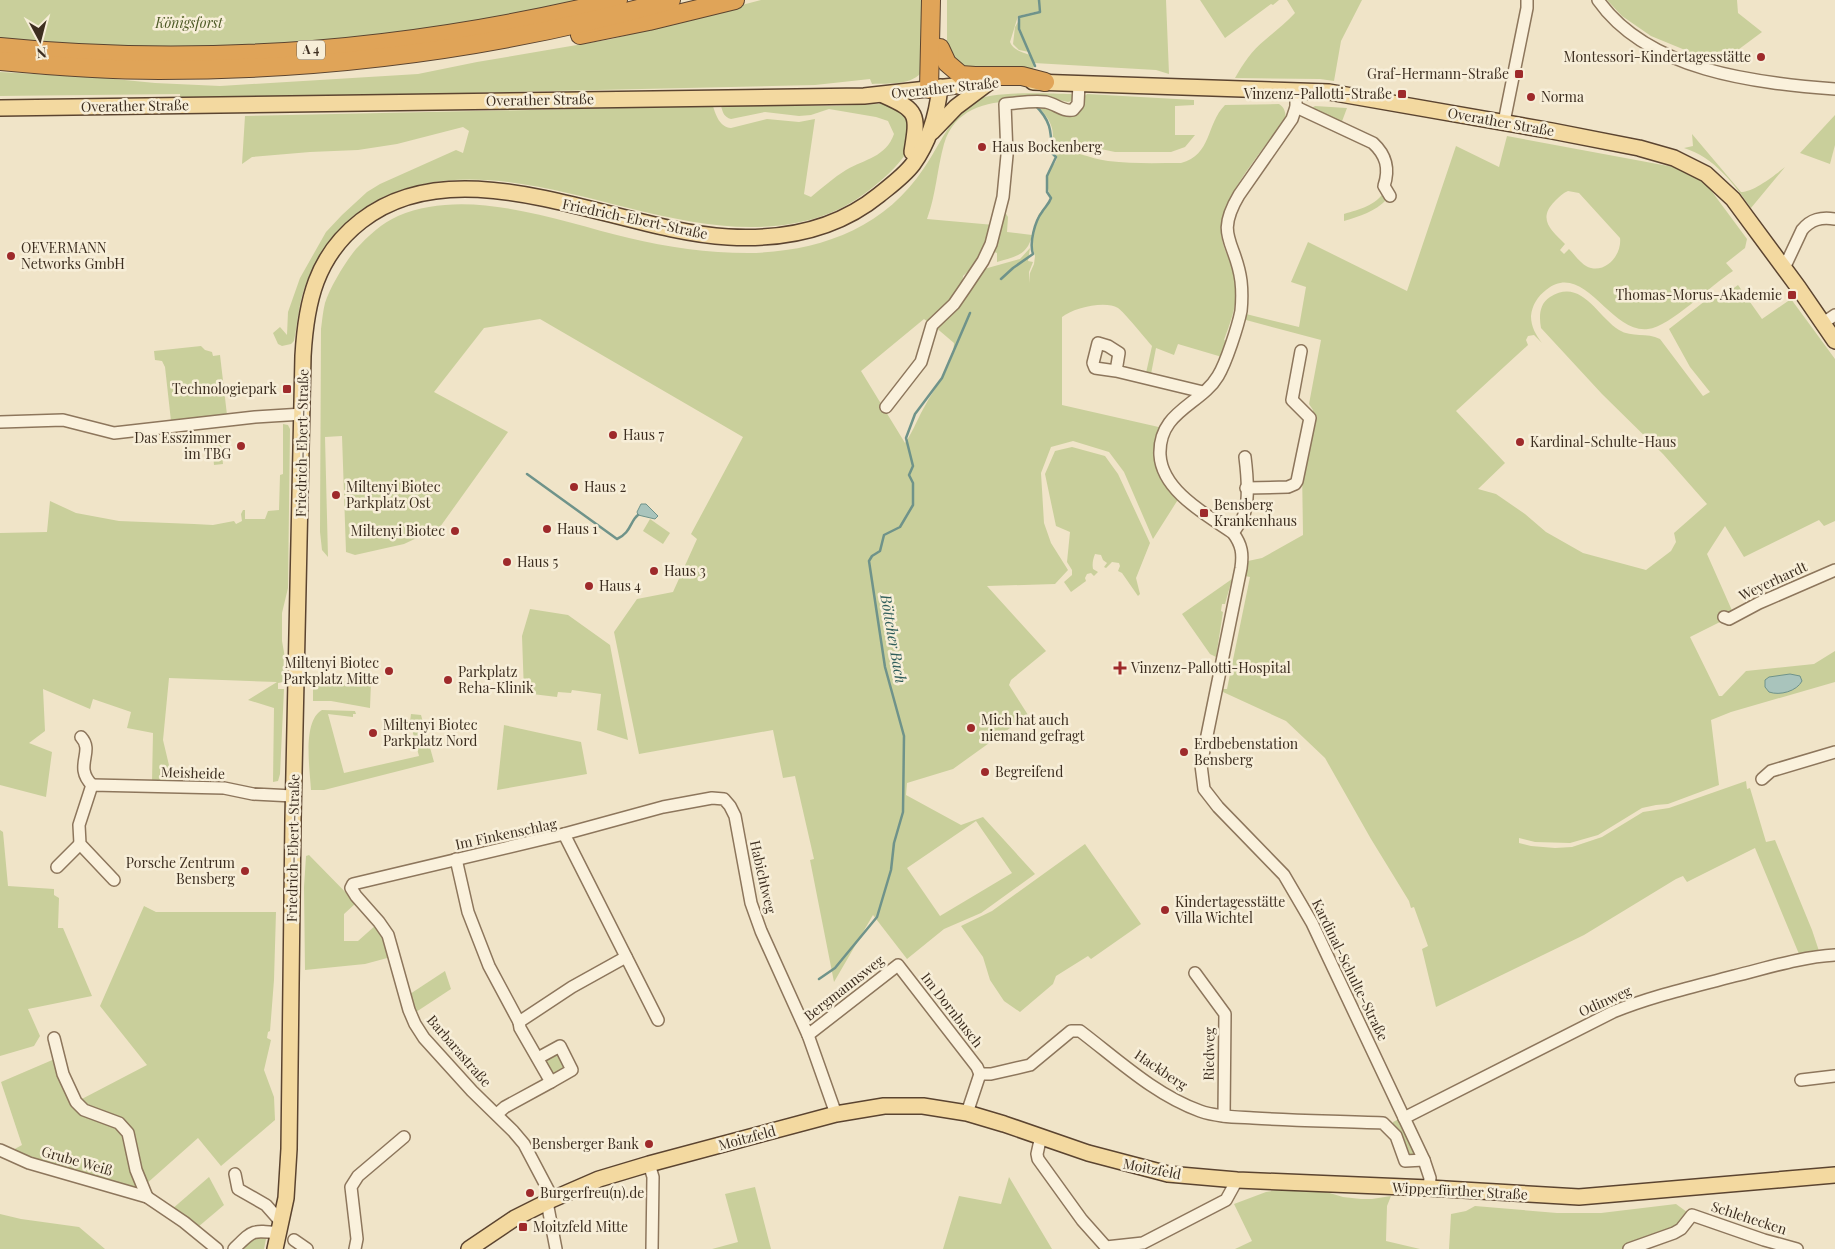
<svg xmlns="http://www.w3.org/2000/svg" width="1835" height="1249" viewBox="0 0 1835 1249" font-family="'Playfair Display',serif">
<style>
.green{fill:#c9cf9b;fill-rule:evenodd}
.water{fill:#a9c4bc;stroke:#6f938a}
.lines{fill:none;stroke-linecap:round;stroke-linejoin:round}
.stream{stroke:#6f938a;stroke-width:2.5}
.minor-casing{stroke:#8d765c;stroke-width:14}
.major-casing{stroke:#5b4430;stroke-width:18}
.highway-casing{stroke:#5b4430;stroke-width:20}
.minor{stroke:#faf1dc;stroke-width:11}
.major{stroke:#f3d9a0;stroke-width:15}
.highway{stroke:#e0a458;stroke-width:18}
.poi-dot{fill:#9e2a2b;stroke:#f7eed8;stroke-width:2}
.labels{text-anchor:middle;stroke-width:5;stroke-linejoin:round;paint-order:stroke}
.shield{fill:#f7eed8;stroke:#756857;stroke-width:1}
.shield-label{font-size:12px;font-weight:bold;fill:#3d2e20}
.park-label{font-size:14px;font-style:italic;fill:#4d5a26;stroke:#f7eed8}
.poi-label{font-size:14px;fill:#3d2e20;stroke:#f7eed8;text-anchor:start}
.street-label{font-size:14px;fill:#3d2e20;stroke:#f7eed8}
.water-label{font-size:15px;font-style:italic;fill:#2f5d5a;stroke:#f7eed8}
</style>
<rect width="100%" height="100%" fill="#f0e4c8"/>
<g class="green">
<polygon points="0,0 578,0 494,19 394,35 278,46 118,47 0,39"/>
<path d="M761,0h162v70c-10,16 -34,13 -51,14l-2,-5 -55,6 -518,12h-117v-3l-180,2v-24l104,6 51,5 65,3 198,-12 59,-12 135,-23z"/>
<path d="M947,0h91l1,11 -21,5 -8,26c3,8 12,10 20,13l4,11 -1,3h-72l-14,-24z"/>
<polygon points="1039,0 1166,0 1169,74 1156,70 1034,63 1020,30 1019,17 1040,12"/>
<polygon points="1200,0 1279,0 1273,5 1271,4 1225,38"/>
<path d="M1287,0h75l-21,41 -7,40 -14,-2 -85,-1c8,-14 17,-28 30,-38 10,-9 21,-17 30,-27z"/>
<polygon points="1607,0 1737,0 1738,13 1762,32 1719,64 1651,36 1622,16"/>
<polygon points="1018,22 1018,30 1029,52 1019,50 1013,44 1015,27"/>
<path d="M1071,94l3,2v4l-6,2 -9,-2v5c-41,-6 -100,-11 -115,39 -7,25 -8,51 -17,75l67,6 -4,15 -18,28 -9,8 -1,10 -31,38 -7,-5 -63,52 44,72c9,-13 13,-26 21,-39 11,-20 27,-37 28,-61l-20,-17 50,-57 36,-10 10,-11 -2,13 5,1 -4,10 1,11v-10l4,-9 1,-8 -4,-13 2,-12 6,-17 12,-14c-2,-9 -7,-21 -2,-30 4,-5 8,-8 8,-14l-6,-6c21,-1 37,8 57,11 24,3 49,2 73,2 31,-8 25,-39 44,-58l54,-1c6,4 6,8 7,14 -19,26 -63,78 -65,108 -1,16 6,28 12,43 9,23 -1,49 -9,71l3,1 -5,16 -44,-13 -4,11 -18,-7 -5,26 -5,-1 6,-27c-7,-8 -28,-34 -34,-38 -13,-8 -45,0 -56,9v88l101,23 -5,42 7,13 14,15 -26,41 -29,-67 -15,-20 -36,-11 -22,6 -10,26 3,50 7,20 17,27 -13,14 -68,2 59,65 -35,29 -2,5 19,30 -75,54 -46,14 -1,12 55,30 22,-8 52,57 -54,39 -37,16 -37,30 -34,-44 -39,67 -24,-122 4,-1 -19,-83 -12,2 -10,-48 -134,24 -25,-122 23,-33 36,-7 24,-53 -6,-5 52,-97 -203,-118 -56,9 -50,64 74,40 -68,95 -36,17 -49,11 -9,-3 -4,-116 -17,1 3,120 -6,-7 -2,-18 1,-203c1,-8 2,-18 4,-26 5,-16 21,-42 31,-54 12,-13 26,-26 42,-33 71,-30 160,5 231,22 38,9 79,15 119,15 70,-1 136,-24 176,-85 16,-23 26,-51 50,-67 19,-11 75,-7 97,-7zM976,821l36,52 -72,43 -33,-48z"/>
<path d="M1087,94l107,6v5l-19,1v29h20l-10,12 -14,5h-56l-38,-8 -25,-2c4,-14 -5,-27 -15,-36l7,-1 21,8z"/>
<path d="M897,103l14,13c-1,9 1,22 -2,31 -6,16 -34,40 -48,49 -26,19 -56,27 -87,30 -129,12 -268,-85 -391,-29 -36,17 -61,48 -76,84 -8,19 -9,40 -13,60l-3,3 -9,2 -4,-2 -5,-11 7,-6 7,8 1,-23 12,-34 26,-46 16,-17 25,-23 13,-8 76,-34 7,3 6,-22 -6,-4 -66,17 -39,6 -48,2 -58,5 -10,7 3,-48 468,-10c3,10 7,21 18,22l36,-9 32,3 16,-3 -11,75 7,3c11,-9 22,-19 35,-27 19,-11 40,-13 48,-36l-6,-13 -12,-4 -47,-8 -18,6 -12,1 -34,-4 -34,7c-7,-2 -8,-6 -10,-13h115z"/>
<polygon points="1315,106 1347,108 1341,124 1309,110"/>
<polygon points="1835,115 1835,145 1830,164 1800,153"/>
<path d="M1692,134l49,58c13,0 34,-17 44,-25l-34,41c-17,-24 -37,-51 -67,-60l9,-2z"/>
<path d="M1507,136l172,32 23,13 8,8 37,50 -2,9 -19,15 7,8c-21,13 -63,56 -85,58 -38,5 -64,-70 -102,-39 -8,6 -14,15 -15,26 0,11 5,19 11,27l-8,-8 -6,1 -2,4 2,5 -72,66 49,52 -27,26 18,5 29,20 21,18 37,21 63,17 25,-19 5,-9 -2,-9 33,-29 -44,-50 -61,-60 -61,-66c-2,-11 -2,-24 9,-31 31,-20 47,19 69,33 13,8 28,2 41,9l43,57 7,-4 -20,-25 -21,-38 45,-35 5,5 19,-14 24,34 29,-20 44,60v162l-11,5 -5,-6 -75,37 -19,-31 -18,28 27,61 -44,22 29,59h3l24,-25 68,-7 21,-13v31l-104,30 -20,8 8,65 -51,19 -12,1 -14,3 -44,27 -28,8 -35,-1 -16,-4v5l12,3 24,2 17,-1 30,-10 41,-25 26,-4 77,-27 1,8 3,-1 16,54 9,-2 37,90 7,21 -20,3 -44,-106 -68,34 -4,-6 -7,3 -92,56 -148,72 -14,-58 6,-3 -14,-39 -3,1 -2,-7 -38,-62 -46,-81 -39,-37 -63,-29v-3h4l23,-112 -5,-1 3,-15 14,-3 41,-23 -1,-68 11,-57 -4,-6 12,-64 -75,-20v-6l53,13 7,-40 -15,-5 17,-40 99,49 49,-145 43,21zM1568,191l11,2 41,45c2,15 -12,34 -29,30 -9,-2 -16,-13 -22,-19l-5,5 -4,-4 5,-6c-14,-14 -28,-25 -10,-43 4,-4 8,-8 13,-10z"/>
<path d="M1385,191l2,8c-12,13 -27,17 -43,22v-7c16,-5 31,-8 41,-23z"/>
<path d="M1002,207l6,10 -1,15 25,3c-4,20 -17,22 -35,27v-9l-6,-2z"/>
<polygon points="201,346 205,350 212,352 213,356 220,355 227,415 171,421 165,367 162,361 155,360 154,351"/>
<polygon points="283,424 288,425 290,429 288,588 282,613 282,641 285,658 284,682 278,683 278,689 284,689 280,774 278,781 273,782 274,708 248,700 277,682 169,678 163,740 173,782 152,782 153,733 127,728 131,712 93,699 90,709 43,689 45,731 29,743 52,752 46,797 0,785 0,533 47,532 50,501 76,513 119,521 194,524 213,525 234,521 236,524 242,521 241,514 243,510 245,510 245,519 265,519 268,511 279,510 280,475 283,474"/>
<polygon points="221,444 223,464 214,465 212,445"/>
<path d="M1072,447l33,9 13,18 32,69 -14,35 4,16 -2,2 -16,-23 -4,-2 2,-5 -1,-3 -7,-1 -6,6 -2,-1 3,-4 -4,-3 -2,-5 -6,-1c-2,5 -3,10 -2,15l5,3 -4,4 -3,-3 -4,1 -2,4 1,3 -15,11 -7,-10 8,-7v-5l-5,-8 3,-30 -14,-6 -11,-52 10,-23z"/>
<polygon points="650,519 670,533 663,544 643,531"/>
<polygon points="1232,579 1225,604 1222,604 1221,611 1223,612 1216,657 1210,654 1182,614"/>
<polygon points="530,609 568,615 610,645 628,740 597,730 601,694 572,690 571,693 558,692 557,697 524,693 522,636"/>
<polygon points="313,681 371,682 370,708 331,701 313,701"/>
<path d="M322,710l33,1 1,3h-3v3l-25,-3 16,59 75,-17 -9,-34 1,-8 10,1 13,47 -110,28h-13c-1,-20 -9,-69 11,-80z"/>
<polygon points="504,725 581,742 587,774 497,790"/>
<polygon points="0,830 3,832 8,886 54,889 54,895 59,898 58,928 63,928 92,996 28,1009 40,1036 34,1046 0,1056"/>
<polygon points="1085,844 1141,924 1091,959 1088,956 1056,976 1053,984 1020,1012 1004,1001 990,980 983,957 961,926 992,911"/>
<polygon points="309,855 356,903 344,914 344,941 358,941 376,925 382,934 391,957 365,964 305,970 304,887 306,856"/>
<polygon points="144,906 156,912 276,912 274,980 270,1031 268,1032 267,1038 271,1040 264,1070 274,1097 275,1120 221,1166 198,1138 145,1185 129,1132 78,1101 147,1065 100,1006"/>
<polygon points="445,971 451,989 416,1012 410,994"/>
<polygon points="557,1051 566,1067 554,1074 544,1061"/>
<polygon points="57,1058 74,1103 122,1129 139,1190 39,1163 11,1151 22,1145 1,1082"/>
<polygon points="1397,1120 1400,1120 1416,1154 1414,1157 1408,1156 1400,1133 1393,1124 1393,1122"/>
<polygon points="209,1177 224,1205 198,1227 171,1210"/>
<polygon points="1009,1177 1052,1249 943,1249 959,1196 1001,1204"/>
<polygon points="755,1187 771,1249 712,1249 738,1242 725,1194"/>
<polygon points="1282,1189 1323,1191 1343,1197 1361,1199 1372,1199 1391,1196 1387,1206 1386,1241 1420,1249 1235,1249 1252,1241 1234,1204 1266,1192"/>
<polygon points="1676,1204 1691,1215 1668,1234 1622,1249 1449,1249 1451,1214 1466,1211 1475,1206 1557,1213 1601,1213"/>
<polygon points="0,1214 21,1219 79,1227 105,1249 0,1249"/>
<polygon points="267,1234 264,1249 238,1249 245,1239"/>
</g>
<g class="water">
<polygon points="641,504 646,504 658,516 655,519 638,515 637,512"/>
<path d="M1790,674l10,2 2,5c-5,10 -22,15 -33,11l-4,-5v-7l4,-3z"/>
</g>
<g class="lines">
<g class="stream">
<polyline points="1035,66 1019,29 1019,17 1040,12 1039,0"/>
<path d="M1001,279l12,-11 20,-14c-4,-11 2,-33 9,-42 3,-5 7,-8 9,-14l-4,-6v-16l9,-19 -4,-4c-1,-23 -1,-32 -17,-48"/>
<path d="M527,474l90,65c14,-6 13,-18 21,-24"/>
<polyline points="819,979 835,968 877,917 891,870 894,843 903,812 904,736 885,667 869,561 872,556 880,551 884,535 900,527 913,505 913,483 909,475 913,466 906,438 915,414 942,378 970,313"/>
</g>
<g class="minor-casing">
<g id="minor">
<path d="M1598,0c50,71 157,83 237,89"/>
<path d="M1296,91v16l-4,12 -53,76c-25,42 -3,46 2,86 1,9 1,20 0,30 -3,15 -15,52 -23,65 -17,29 -60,35 -58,79 2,36 47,60 73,78 9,12 10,21 8,35l-40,197 3,24 14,18 66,68 28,48 112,237 6,18 -1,10"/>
<path d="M1296,107l77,36c13,12 17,25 11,43l6,10"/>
<polyline points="1504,122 1527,8 1527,0"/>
<path d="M1782,266l5,-4 15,-32c9,-11 19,-13 33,-11"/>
<polyline points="1823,323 1835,315"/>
<polyline points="1116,371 1095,368 1093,363 1098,343 1108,346 1119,353 1116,371 1203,392"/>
<path d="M886,407l35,-45 11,-37 22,-21 11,-16 18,-27 8,-17 12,-47 4,-42 -2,-51c14,-1 28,-4 41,-2 10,2 17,10 27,8l5,-6 1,-20"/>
<polyline points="0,422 63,420 114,433 255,417 303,414"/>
<polyline points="1246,488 1288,487 1295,484 1297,481 1310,418 1292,400 1301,351"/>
<path d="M1233,533c3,-5 8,-11 10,-16 7,-15 4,-44 2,-60"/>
<polyline points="1724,617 1729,619 1759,603 1835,570"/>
<path d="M81,737c14,15 -8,29 11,48"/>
<polyline points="1762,779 1771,771 1835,752"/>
<polyline points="564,834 658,1020"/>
<polyline points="456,859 468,912 489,966 519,1022"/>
<polyline points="57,867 80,844"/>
<polyline points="114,880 80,844 79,825 92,785 224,788 253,794 293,796"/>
<polyline points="1195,973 1225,1014 1224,1116"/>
<polyline points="808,1035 898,965 977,1067 980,1074"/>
<polyline points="54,1038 63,1074 76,1102 84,1110 119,1123 128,1133 136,1170 147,1197"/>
<polyline points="538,1058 560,1046 572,1070 551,1082"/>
<path d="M980,1074h11l39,-9 41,-34h9c37,28 75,64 120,80 17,6 36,6 53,7 43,3 86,3 130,5l13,13 9,25 19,-1"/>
<polyline points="1801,1080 1835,1076"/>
<polyline points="967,1113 980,1074"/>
<polyline points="497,1114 505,1107 551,1082 520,1028 519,1022 572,987 626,957"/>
<path d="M1404,1118l209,-106c39,-16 80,-25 121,-36 33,-8 66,-19 101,-21"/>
<polyline points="1041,1136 1037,1154 1038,1159 1082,1220 1106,1247 1143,1243 1226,1200 1237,1180"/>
<polyline points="0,1150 29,1163 147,1197 184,1222 217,1249"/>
<polyline points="649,1164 653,1177 652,1249"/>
<polyline points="235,1174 238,1189 266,1205 281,1222"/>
<polyline points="553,1199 524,1144 513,1131 472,1091 424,1038 415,1024 409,1010 388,935 379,922 356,896 351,888 353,884 564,834 663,807 712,798 724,799 730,806 735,816 751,903 761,931 808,1035 836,1114"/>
<polyline points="547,1202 556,1249"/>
<polyline points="294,1240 307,1249"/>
<path d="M234,1249c19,-19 17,-19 45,-16"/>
<polyline points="355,1249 357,1239 351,1187 358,1176 404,1137"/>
<polyline points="1629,1249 1674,1233 1681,1229 1692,1215 1764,1240 1797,1249"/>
</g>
</g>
<g class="major-casing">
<g id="major">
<polyline points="1033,82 1329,92 1552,131 1639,148 1674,158 1706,174 1733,199 1798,287 1835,341"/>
<path d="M883,95c36,16 35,19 29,57"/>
<polyline points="0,108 864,96 990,82"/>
<polyline points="932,132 956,107 988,83"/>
<path d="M275,1249l11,-51 3,-49 4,-330 10,-463c3,-54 13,-100 58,-135 99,-78 255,10 367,16 54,3 108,-7 151,-42 11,-9 25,-19 34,-31 16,-22 24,-49 27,-77"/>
<polyline points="469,1249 515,1218 553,1199 599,1179 649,1164 836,1114 884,1106 923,1106 967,1113 1004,1124 1088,1153 1168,1174 1237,1180 1429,1188 1579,1197 1835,1175"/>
</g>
</g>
<g class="highway-casing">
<g id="highway">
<polyline points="580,35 649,21 735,0"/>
<path d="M0,47c207,21 417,2 618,-47"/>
<polyline points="940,48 947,63 961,75 975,76 1022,76 1045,82"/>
<path d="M0,61c53,5 106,9 159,9 173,0 346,-23 512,-70"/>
<polyline points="929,89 931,0"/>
</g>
</g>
<use href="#minor" class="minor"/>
<use href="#major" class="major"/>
<use href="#highway" class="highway"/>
</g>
<g class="poi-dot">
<circle cx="1761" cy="57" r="5"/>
<rect x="1514" y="69" width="10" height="10" rx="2.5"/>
<rect x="1397" y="89" width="10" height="10" rx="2.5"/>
<circle cx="1531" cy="97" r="5"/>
<circle cx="982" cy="147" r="5"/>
<circle cx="11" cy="256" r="5"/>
<rect x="1787" y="290" width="10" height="10" rx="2.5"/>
<rect x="282" y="384" width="10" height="10" rx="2.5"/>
<circle cx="613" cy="435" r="5"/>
<circle cx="1520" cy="442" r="5"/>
<circle cx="241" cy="446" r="5"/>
<circle cx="574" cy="487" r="5"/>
<circle cx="336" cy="495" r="5"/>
<rect x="1199" y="508" width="10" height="10" rx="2.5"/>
<circle cx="547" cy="529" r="5"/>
<circle cx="455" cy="531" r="5"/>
<circle cx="507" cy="562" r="5"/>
<circle cx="654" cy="571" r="5"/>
<circle cx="589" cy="586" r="5"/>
<path d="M1117.5 660.5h5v5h5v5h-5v5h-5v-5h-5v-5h5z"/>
<circle cx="389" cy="671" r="5"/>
<circle cx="448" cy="680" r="5"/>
<circle cx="971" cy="728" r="5"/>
<circle cx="373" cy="733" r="5"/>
<circle cx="1184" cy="752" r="5"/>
<circle cx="985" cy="772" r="5"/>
<circle cx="245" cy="871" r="5"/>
<circle cx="1165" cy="910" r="5"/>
<circle cx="649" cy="1144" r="5"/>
<circle cx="530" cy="1193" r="5"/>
<rect x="518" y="1222" width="10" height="10" rx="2.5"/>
</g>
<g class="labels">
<rect class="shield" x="297" y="40.5" width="28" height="19" rx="4"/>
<g class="shield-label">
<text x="311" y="54">A 4</text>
</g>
<g class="park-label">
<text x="189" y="28">Königsforst</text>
</g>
<g class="poi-label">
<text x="1751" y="62" text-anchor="end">Montessori-Kindertagesstätte</text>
<text x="1509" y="79" text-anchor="end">Graf-Hermann-Straße</text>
<text x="1392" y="99" text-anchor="end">Vinzenz-Pallotti-Straße</text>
<text x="1541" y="102">Norma</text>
<text x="992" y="152">Haus Bockenberg</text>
<text x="21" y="253">OEVERMANN<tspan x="21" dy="16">Networks GmbH</tspan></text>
<text x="1782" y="300" text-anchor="end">Thomas-Morus-Akademie</text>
<text x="277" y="394" text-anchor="end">Technologiepark</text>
<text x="623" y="440">Haus 7</text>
<text x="231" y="443" text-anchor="end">Das Esszimmer<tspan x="231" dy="16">im TBG</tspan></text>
<text x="1530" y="447">Kardinal-Schulte-Haus</text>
<text x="346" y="492">Miltenyi Biotec<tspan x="346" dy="16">Parkplatz Ost</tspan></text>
<text x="584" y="492">Haus 2</text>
<text x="1214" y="510">Bensberg<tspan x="1214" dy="16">Krankenhaus</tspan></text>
<text x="557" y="534">Haus 1</text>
<text x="445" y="536" text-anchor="end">Miltenyi Biotec</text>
<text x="517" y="567">Haus 5</text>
<text x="664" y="576">Haus 3</text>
<text x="599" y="591">Haus 4</text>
<text x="379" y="668" text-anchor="end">Miltenyi Biotec<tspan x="379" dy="16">Parkplatz Mitte</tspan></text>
<text x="1131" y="673">Vinzenz-Pallotti-Hospital</text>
<text x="458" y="677">Parkplatz<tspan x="458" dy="16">Reha-Klinik</tspan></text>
<text x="981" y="725">Mich hat auch<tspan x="981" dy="16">niemand gefragt</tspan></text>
<text x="383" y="730">Miltenyi Biotec<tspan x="383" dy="16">Parkplatz Nord</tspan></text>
<text x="1194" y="749">Erdbebenstation<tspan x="1194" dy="16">Bensberg</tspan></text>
<text x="995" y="777">Begreifend</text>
<text x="235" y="868" text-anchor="end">Porsche Zentrum<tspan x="235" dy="16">Bensberg</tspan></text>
<text x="1175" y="907">Kindertagesstätte<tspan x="1175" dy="16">Villa Wichtel</tspan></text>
<text x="639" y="1149" text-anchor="end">Bensberger Bank</text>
<text x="540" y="1198">Burgerfreu(n).de</text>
<text x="533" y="1232">Moitzfeld Mitte</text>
</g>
<g class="street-label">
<text transform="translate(945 88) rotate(-6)" y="5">Overather Straße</text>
<text transform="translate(540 100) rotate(-1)" y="5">Overather Straße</text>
<text transform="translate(135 106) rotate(-1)" y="5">Overather Straße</text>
<text transform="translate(1501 122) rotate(10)" y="5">Overather Straße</text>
<text transform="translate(635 219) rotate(12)" y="5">Friedrich-Ebert-Straße</text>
<text transform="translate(302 443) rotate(-89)" y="5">Friedrich-Ebert-Straße</text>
<text transform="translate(1773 581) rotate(-25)" y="5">Weyerhardt</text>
<text transform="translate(193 773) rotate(2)" y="5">Meisheide</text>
<text transform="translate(506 834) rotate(-12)" y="5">Im Finkenschlag</text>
<text transform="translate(293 848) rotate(-89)" y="5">Friedrich-Ebert-Straße</text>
<text transform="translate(763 877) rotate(77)" y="5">Habichtweg</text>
<text transform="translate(1350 970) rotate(64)" y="5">Kardinal-Schulte-Straße</text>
<text transform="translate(844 988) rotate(-38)" y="5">Bergmannsweg</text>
<text transform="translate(1605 1001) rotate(-24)" y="5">Odinweg</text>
<text transform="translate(952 1010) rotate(52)" y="5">Im Dornbusch</text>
<text transform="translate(459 1051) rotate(49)" y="5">Barbarastraße</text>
<text transform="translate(1209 1054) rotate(-89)" y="5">Riedweg</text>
<text transform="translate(1161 1070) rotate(34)" y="5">Hackberg</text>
<text transform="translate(747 1138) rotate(-15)" y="5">Moitzfeld</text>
<text transform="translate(77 1161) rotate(16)" y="5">Grube Weiß</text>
<text transform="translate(1152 1169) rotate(11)" y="5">Moitzfeld</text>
<text transform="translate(1460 1191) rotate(3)" y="5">Wipperfürther Straße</text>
<text transform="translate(1749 1218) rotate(18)" y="5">Schlehecken</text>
</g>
<g class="water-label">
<text transform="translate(893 639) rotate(80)" y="5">Böttcher Bach</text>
</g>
</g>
<g transform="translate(40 40) rotate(173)" stroke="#f7eed8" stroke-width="4" paint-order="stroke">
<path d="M0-4L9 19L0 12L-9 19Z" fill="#3d2e20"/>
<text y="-8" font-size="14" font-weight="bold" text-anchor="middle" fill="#3d2e20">N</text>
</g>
</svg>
